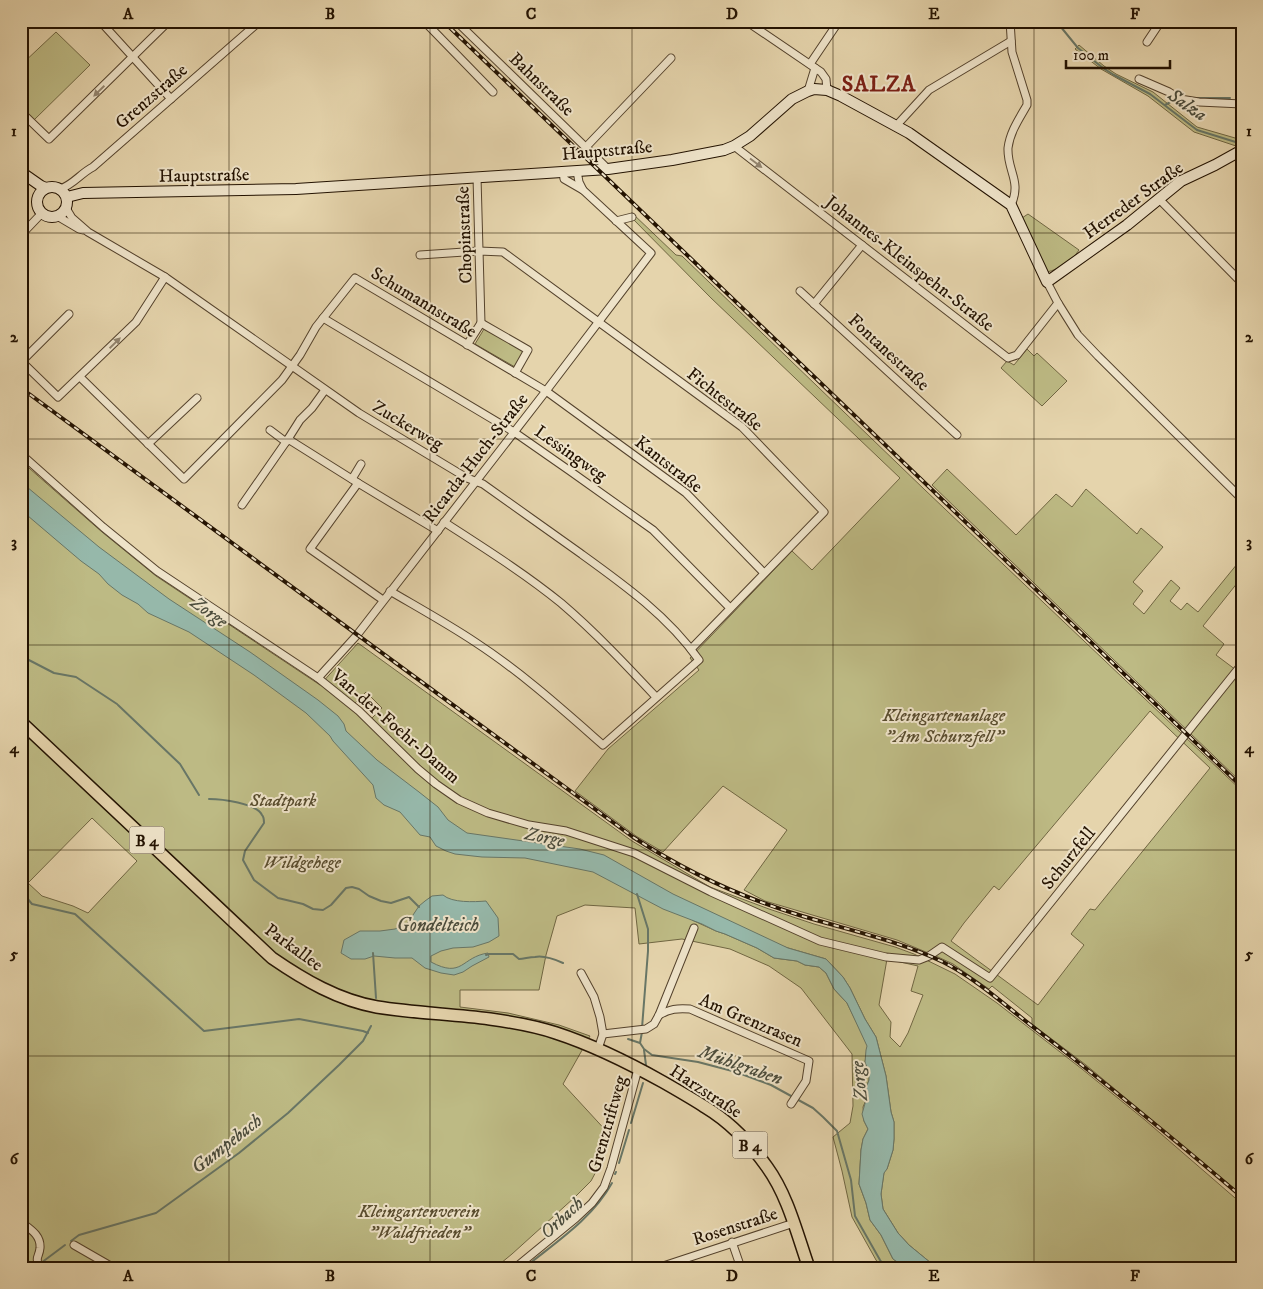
<svg xmlns="http://www.w3.org/2000/svg" width="1263" height="1289" viewBox="0 0 1263 1289" font-family="'IM FELL DW Pica',serif">
<style>
.green{fill:#bdba84;stroke:#706642;fill-rule:evenodd}
.water{fill:#96b8aa;stroke:#687666}
.lines{fill:none;stroke-linecap:round;stroke-linejoin:round}
.stream{stroke:#687666;stroke-width:2}
.street-casing{stroke:#54422c;stroke-width:9}
.secondary-casing{stroke:#231201;stroke-width:12}
.primary-casing{stroke:#231201;stroke-width:14}
.street{stroke:#eee3c9;stroke-width:7}
.secondary{stroke:#eee3c9;stroke-width:10}
.primary{stroke:#e5d4ac;stroke-width:11}
.rail-casing{stroke:#231201;stroke-width:4}
.rail{stroke:#eee3c9;stroke-width:2;stroke-dasharray:5.5;stroke-linecap:butt}
.oneway{fill:#93856f}
.grid{fill:none;stroke:#231201;stroke-width:1;stroke-opacity:0.55}
.labels{text-anchor:middle;stroke-width:4;stroke-linejoin:round;paint-order:stroke}
.shield{fill:#eee3c9;stroke:#60513d;stroke-width:1}
.shield-label{font-size:16px;font-weight:bold;fill:#231201}
.street-label{font-size:18px;fill:#231201;stroke:#eee3c9}
.park-label{font-size:18px;font-style:italic;fill:#594d2f;stroke:#eee3c9}
.water-label{font-size:19px;font-style:italic;fill:#4b4c3c;stroke:#eee3c9}
.district-label{font-size:22px;font-weight:bold;letter-spacing:1px;fill:#7a1f14;stroke:#eee3c9}
.neatline{fill:none;stroke:#231201;stroke-width:2}
.grid-label{font-size:16px;text-anchor:middle;font-weight:bold;fill:#231201}
</style>
<rect width="100%" height="100%" fill="#e5d4ac"/>
<filter id="stains"><feTurbulence type="fractalNoise" baseFrequency=".004" numOctaves="4"/><feColorMatrix values="0 0 0 0 .2 0 0 0 0 .09 0 0 0 0 .02 0 0 0 .5 -.17"/></filter>
<radialGradient id="worn" r=".72"><stop offset=".6" stop-color="#630" stop-opacity="0"/><stop offset="1" stop-color="#630" stop-opacity=".3"/></radialGradient>
<g class="green">
<polygon points="56,32 90,65 34,120 21,108 21,65"/>
<polygon points="1079,45 1104,66 1116,74 1153,92 1197,127 1242,140 1242,148 1194,132 1148,96 1101,69 1075,49"/>
<path d="M632,213l44,42 6,1 243,234 317,301v404l-156,-130 -54,-41v-6l-40,-32 -3,3 -36,-25 -15,-7 -41,-17 -132,-39 -21,-11 43,-60 -64,-44 -60,66 -27,-16 -61,-45 33,-42 91,-79 -9,-12 102,-107 20,19 88,-92 -189,-180 -82,-83zM1150,711l60,57 -115,142 -5,-1 -19,25 13,11 -46,60 -87,-64 13,-18 30,-37 5,4z"/>
<path d="M1028,214l51,36c-7,11 -19,19 -32,22l-25,-54z"/>
<polygon points="484,329 524,351 515,367 475,344"/>
<polygon points="1027,349 1034,356 1037,353 1067,381 1042,406 1001,368 1007,361 1014,365"/>
<path d="M21,461l81,71 54,44 164,109 38,-42 274,198 78,46 59,22 45,15 81,23 19,7 41,20 42,29 85,66 63,51 97,84v64h-305l-28,-23 -11,-12 -15,-24 -2,-15 3,-22 3,-3 6,-19 1,-11v-17l-3,-10 -5,-36 -10,-39 -11,-18 -15,-31 -7,-11 -17,-18 -134,-39 24,11 9,3 32,14 17,10 23,3 8,4 14,2 7,6 8,16 13,14 21,43 -3,16 4,11v7l-3,8v12l-3,7 1,14 4,8 -5,10 -2,11 -2,34 7,19 4,17 11,15 12,24 13,9h-24l-6,-8 -24,-43 -10,-46 -9,-34 17,-14 3,-17 -1,-52 -51,-66 -32,-22 -39,-17 -48,-10 -43,5 -4,-36 -50,-3 -28,11 -11,39 -7,35h-79v17l48,6 51,12 31,11 -27,48 46,50 -9,30 -9,17 -16,16 -63,57 -17,14h-474zM366,692l16,16 -11,11 -16,-16zM92,818l45,43 -49,52 -15,-7 -31,-10 -14,-13zM887,959l31,7 -7,25 12,4 -15,38 -8,14 -10,-10 1,-15 -12,-17z"/>
<polygon points="947,469 1016,535 1056,494 1072,507 1086,489 1137,534 1141,528 1163,547 1133,582 1143,591 1133,604 1144,614 1171,580 1180,588 1170,601 1181,610 1187,603 1198,612 1242,558 1242,577 1203,626 1224,644 1216,655 1240,673 1242,672 1242,783 932,485"/>
</g>
<g class="water">
<polygon points="21,482 99,547 169,599 250,652 318,700 338,716 344,724 346,731 377,760 419,792 438,807 448,820 467,833 580,849 604,855 673,894 788,948 826,959 843,977 850,988 865,1019 876,1037 886,1076 891,1112 894,1122 894,1139 893,1150 887,1169 884,1173 881,1194 883,1209 898,1233 909,1245 937,1268 906,1268 893,1259 881,1235 870,1220 866,1203 859,1184 861,1150 863,1139 868,1129 864,1121 862,1114 866,1100 866,1088 869,1080 869,1073 865,1062 866,1050 867,1046 847,1003 834,989 826,973 819,967 805,965 797,961 774,958 757,948 725,934 716,931 702,924 663,909 593,872 525,858 482,857 455,854 446,851 436,846 430,837 420,835 400,812 384,805 376,798 373,785 333,741 330,736 306,713 254,675 189,632 148,613 138,604 122,595 108,584 99,574 81,561 21,510"/>
<path d="M443,895c9,8 31,7 43,6l12,17 1,18 -10,6 -16,5 -20,1 -12,3 -10,5v6c32,17 30,-5 57,-9l1,4 -17,9 -9,6 -9,3 -13,-2 -16,-5 -13,-10h-17l-21,-2 -9,3h-14l-10,-6 3,-13 16,-9h20l15,-2 12,-5 12,-18 6,-5 7,-5z"/>
</g>
<g class="lines">
<g class="stream">
<polyline points="1056,21 1078,48 1103,68 1114,75 1150,94 1197,130 1242,144"/>
<polyline points="1193,98 1230,98"/>
<polyline points="1238,98 1242,98"/>
<polyline points="1165,105 1176,99"/>
<polyline points="21,652 25,658 54,673 76,677 117,704"/>
<polyline points="118,705 180,764 199,795"/>
<path d="M209,799c12,0 47,4 53,16 2,2 2,5 2,8l-19,28 -2,9 11,20 24,18 25,6 10,5 10,1 8,-5 15,-17 6,-1 7,2 10,7 12,5 10,2 18,-6 10,10"/>
<polyline points="21,891 32,904 75,914 204,1031 299,1019 363,1031 368,1033"/>
<polyline points="637,894 648,929 648,951 642,1028"/>
<polyline points="373,953 376,998"/>
<path d="M486,955l3,-1h24l6,5c5,0 10,-2 16,-2 9,-2 19,2 28,6"/>
<polyline points="642,1032 640,1043 644,1049 652,1055 698,1062 736,1072 771,1085 813,1108 823,1117 837,1131 851,1180 855,1216 880,1260 886,1268"/>
<polyline points="628,1039 640,1043"/>
<polyline points="644,1050 646,1065"/>
<polyline points="631,1123 643,1083"/>
<polyline points="619,1163 629,1130"/>
<polyline points="615,1174 616,1172"/>
<polyline points="71,1241 79,1235 156,1213 239,1153 288,1113 339,1065 363,1041 371,1026"/>
<polyline points="41,1263 65,1245"/>
<path d="M524,1268c32,-26 68,-49 88,-85"/>
</g>
<g class="street-casing">
<g id="street">
<polyline points="100,21 171,99"/>
<polyline points="424,21 493,92"/>
<polyline points="456,21 608,169"/>
<polyline points="746,21 821,72 826,79 827,90"/>
<path d="M1010,21l2,31 15,48v5c-8,14 -17,27 -19,43 -1,23 14,33 3,57"/>
<polyline points="1069,21 1075,21"/>
<polyline points="1147,42 1161,21"/>
<polyline points="810,64 839,21"/>
<polyline points="1139,79 1169,92 1180,99 1199,102 1242,104"/>
<polyline points="808,91 815,68"/>
<polyline points="21,112 49,139 169,21"/>
<polyline points="896,126 929,90 1011,41"/>
<polyline points="734,146 1008,358 1017,355 1058,303"/>
<polyline points="586,147 671,58"/>
<polyline points="1237,152 1242,163"/>
<polyline points="577,171 579,182 583,190"/>
<polyline points="477,177 481,323"/>
<path d="M60,189c13,-4 21,-16 33,-22l167,-146"/>
<polyline points="1159,199 1242,283"/>
<path d="M66,208l6,10 16,14 77,45 194,136 108,65 16,6c32,23 65,46 97,69 43,31 88,63 119,107l-96,85c-41,-36 -82,-73 -128,-103 -27,-18 -56,-34 -85,-51"/>
<polyline points="57,216 79,229 83,230"/>
<polyline points="616,221 632,217"/>
<polyline points="21,235 42,213"/>
<polyline points="420,255 479,251 503,252 742,427 824,512 691,649"/>
<polyline points="1047,282 1058,303 1078,335 1098,356 1242,499"/>
<polyline points="800,291 957,435"/>
<polyline points="814,304 862,245"/>
<polyline points="323,318 514,432 570,471 653,530 730,608"/>
<polyline points="467,345 481,323 528,350 515,373"/>
<polyline points="21,361 58,397 136,322 165,277"/>
<polyline points="22,361 69,314"/>
<polyline points="80,377 184,479 282,380 300,355 316,327 355,278 546,391 686,493 764,573"/>
<polyline points="270,430 286,442"/>
<polyline points="288,439 300,420 312,408 325,390"/>
<polyline points="148,444 197,398"/>
<polyline points="21,454 103,527 157,571 318,678 359,711 418,769 436,784 459,800 488,813 529,825 566,831 634,853 711,892 820,941 886,957 919,960 929,956 942,947 990,978 1242,664"/>
<polyline points="352,479 361,464"/>
<polyline points="242,505 288,439 358,483"/>
<path d="M444,522c40,26 80,51 117,81 34,29 65,62 95,94"/>
<polyline points="383,600 310,549 358,483 438,531"/>
<polyline points="318,678 357,635 546,391 651,253 583,190 564,179 563,171"/>
<polyline points="581,973 594,997 600,1017 603,1034 598,1049"/>
<path d="M659,1015c11,-6 18,-7 31,-6l119,52 -3,20 -15,23"/>
<polyline points="603,1034 646,1029 654,1024 659,1015 694,928"/>
<path d="M21,1222c9,7 20,13 19,26 -1,10 -5,7 -1,20"/>
<polyline points="732,1242 741,1268"/>
<polyline points="74,1245 114,1268"/>
<polyline points="515,1268 576,1218 592,1203 604,1187 611,1168 638,1069"/>
<polyline points="657,1268 794,1223"/>
</g>
</g>
<g class="secondary-casing">
<g id="secondary">
<polyline points="21,172 41,186 46,188"/>
<circle cx="52" cy="202" r="15"/>
<polyline points="67,197 83,193 296,189 608,169 672,160 724,150 734,146 750,136 792,99 808,91 814,89 827,90 841,96 909,133 1011,205 1047,282 1127,225 1181,181 1215,165 1242,150"/>
</g>
</g>
<g class="primary-casing">
<path id="primary" d="M21,722l251,236c32,22 66,42 105,49 37,6 76,7 113,12 22,3 45,7 66,14 37,12 73,30 107,49 14,8 28,16 42,25 25,15 45,36 62,60 21,29 30,67 42,101"/>
</g>
<use href="#street" class="street"/>
<use href="#secondary" class="secondary"/>
<use href="#primary" class="primary"/>
<g class="rail-casing">
<g id="rail">
<polyline points="443,21 1242,787"/>
<path d="M21,388l612,449c52,34 107,60 166,78 49,15 98,25 144,47 34,17 64,45 94,68 70,54 138,110 205,167"/>
</g>
</g>
<use href="#rail" class="rail"/>
</g>
<defs><path id="oneway-solid" d="M-6-.8H1V-3.2L6.5 0L1 3.2V.8H-6Z" transform="scale(1.25)"/></defs>
<g class="oneway">
<use href="#oneway-solid" transform="translate(99 91) rotate(136)"/>
<use href="#oneway-solid" transform="translate(756 163) rotate(37)"/>
<use href="#oneway-solid" transform="translate(115 343) rotate(-44)"/>
</g>
<path class="grid" d="M229,21v1247M430,21v1247M632,21v1247M833,21v1247M1034,21v1247M21,233h1221M21,439h1221M21,645h1221M21,850h1221M21,1056h1221"/>
<g class="labels">
<g class="shield">
<rect x="129.5" y="826.5" width="35" height="27" rx="4"/>
<rect x="732.5" y="1131.5" width="35" height="27" rx="4"/>
</g>
<g class="shield-label">
<text x="147" y="846">B 4</text>
<text x="750" y="1151">B 4</text>
</g>
<g class="street-label">
<text transform="translate(542 84) rotate(44)" y="6">Bahnstraße</text>
<text transform="translate(151 96) rotate(-41)" y="6">Grenzstraße</text>
<text transform="translate(607 150) rotate(-5)" y="6">Hauptstraße</text>
<text transform="translate(204 175) rotate(-1)" y="6">Hauptstraße</text>
<text transform="translate(1133 200) rotate(-36)" y="6">Herreder Straße</text>
<text transform="translate(464 235) rotate(-92)" y="6">Chopinstraße</text>
<text transform="translate(910 263) rotate(38)" y="6">Johannes-Kleinspehn-Straße</text>
<text transform="translate(424 302) rotate(31)" y="6">Schumannstraße</text>
<text transform="translate(889 352) rotate(43)" y="6">Fontanestraße</text>
<text transform="translate(725 399) rotate(38)" y="6">Fichtestraße</text>
<text transform="translate(408 425) rotate(31)" y="6">Zuckerweg</text>
<text transform="translate(571 453) rotate(35)" y="6">Lessingweg</text>
<text transform="translate(475 458) rotate(-52)" y="6">Ricarda-Huch-Straße</text>
<text transform="translate(669 464) rotate(38)" y="6">Kantstraße</text>
<text transform="translate(396 726) rotate(41)" y="6">Van-der-Foehr-Damm</text>
<text transform="translate(1068 858) rotate(-51)" y="6">Schurzfell</text>
<text transform="translate(294 947) rotate(36)" y="6">Parkallee</text>
<text transform="translate(751 1020) rotate(23)" y="6">Am Grenzrasen</text>
<text transform="translate(706 1091) rotate(33)" y="6">Harzstraße</text>
<text transform="translate(607 1124) rotate(-74)" y="6">Grenztriftweg</text>
<text transform="translate(735 1226) rotate(-18)" y="6">Rosenstraße</text>
</g>
<g class="park-label">
<text x="944" y="721">Kleingartenanlage<tspan x="944" dy="21">"Am Schurzfell"</tspan></text>
<text x="283" y="806">Stadtpark</text>
<text x="302" y="868">Wildgehege</text>
<text x="419" y="1217">Kleingartenverein<tspan x="419" dy="21">"Waldfrieden"</tspan></text>
</g>
<g class="water-label">
<text transform="translate(1188 104) rotate(34)" y="7">Salza</text>
<text transform="translate(210 611) rotate(36)" y="7">Zorge</text>
<text transform="translate(545 836) rotate(11)" y="7">Zorge</text>
<text x="438" y="931">Gondelteich</text>
<text transform="translate(741 1064) rotate(19)" y="7">Mühlgraben</text>
<text transform="translate(858 1081) rotate(-96)" y="7">Zorge</text>
<text transform="translate(226 1143) rotate(-38)" y="7">Gumpebach</text>
<text transform="translate(561 1217) rotate(-43)" y="7">Orbach</text>
</g>
<g class="district-label">
<text x="879" y="91">SALZA</text>
</g>
</g>
<rect width="1263" height="1289" fill="none" stroke="#e5d4ac" stroke-width="55"/>
<path d="M1066 60v8h104v-8" fill="none" stroke="#231201" stroke-width="2.5"/>
<text x="1073" y="60" font-size="15" fill="#231201" stroke="#eee3c9" stroke-width="4" paint-order="stroke">100 m</text>
<rect x="28" y="28" width="1208" height="1234" class="neatline"/>
<g class="grid-label">
<text x="128" y="19">A</text>
<text x="330" y="19">B</text>
<text x="531" y="19">C</text>
<text x="732" y="19">D</text>
<text x="934" y="19">E</text>
<text x="1135" y="19">F</text>
<text x="14" y="136">1</text>
<text x="1249" y="136">1</text>
<text x="14" y="342">2</text>
<text x="1249" y="342">2</text>
<text x="14" y="547">3</text>
<text x="1249" y="547">3</text>
<text x="14" y="753">4</text>
<text x="1249" y="753">4</text>
<text x="14" y="959">5</text>
<text x="1249" y="959">5</text>
<text x="14" y="1164">6</text>
<text x="1249" y="1164">6</text>
<text x="128" y="1281">A</text>
<text x="330" y="1281">B</text>
<text x="531" y="1281">C</text>
<text x="732" y="1281">D</text>
<text x="934" y="1281">E</text>
<text x="1135" y="1281">F</text>
</g>
<rect width="100%" height="100%" filter="url(#stains)"/>
<rect width="100%" height="100%" fill="url(#worn)"/>
</svg>
